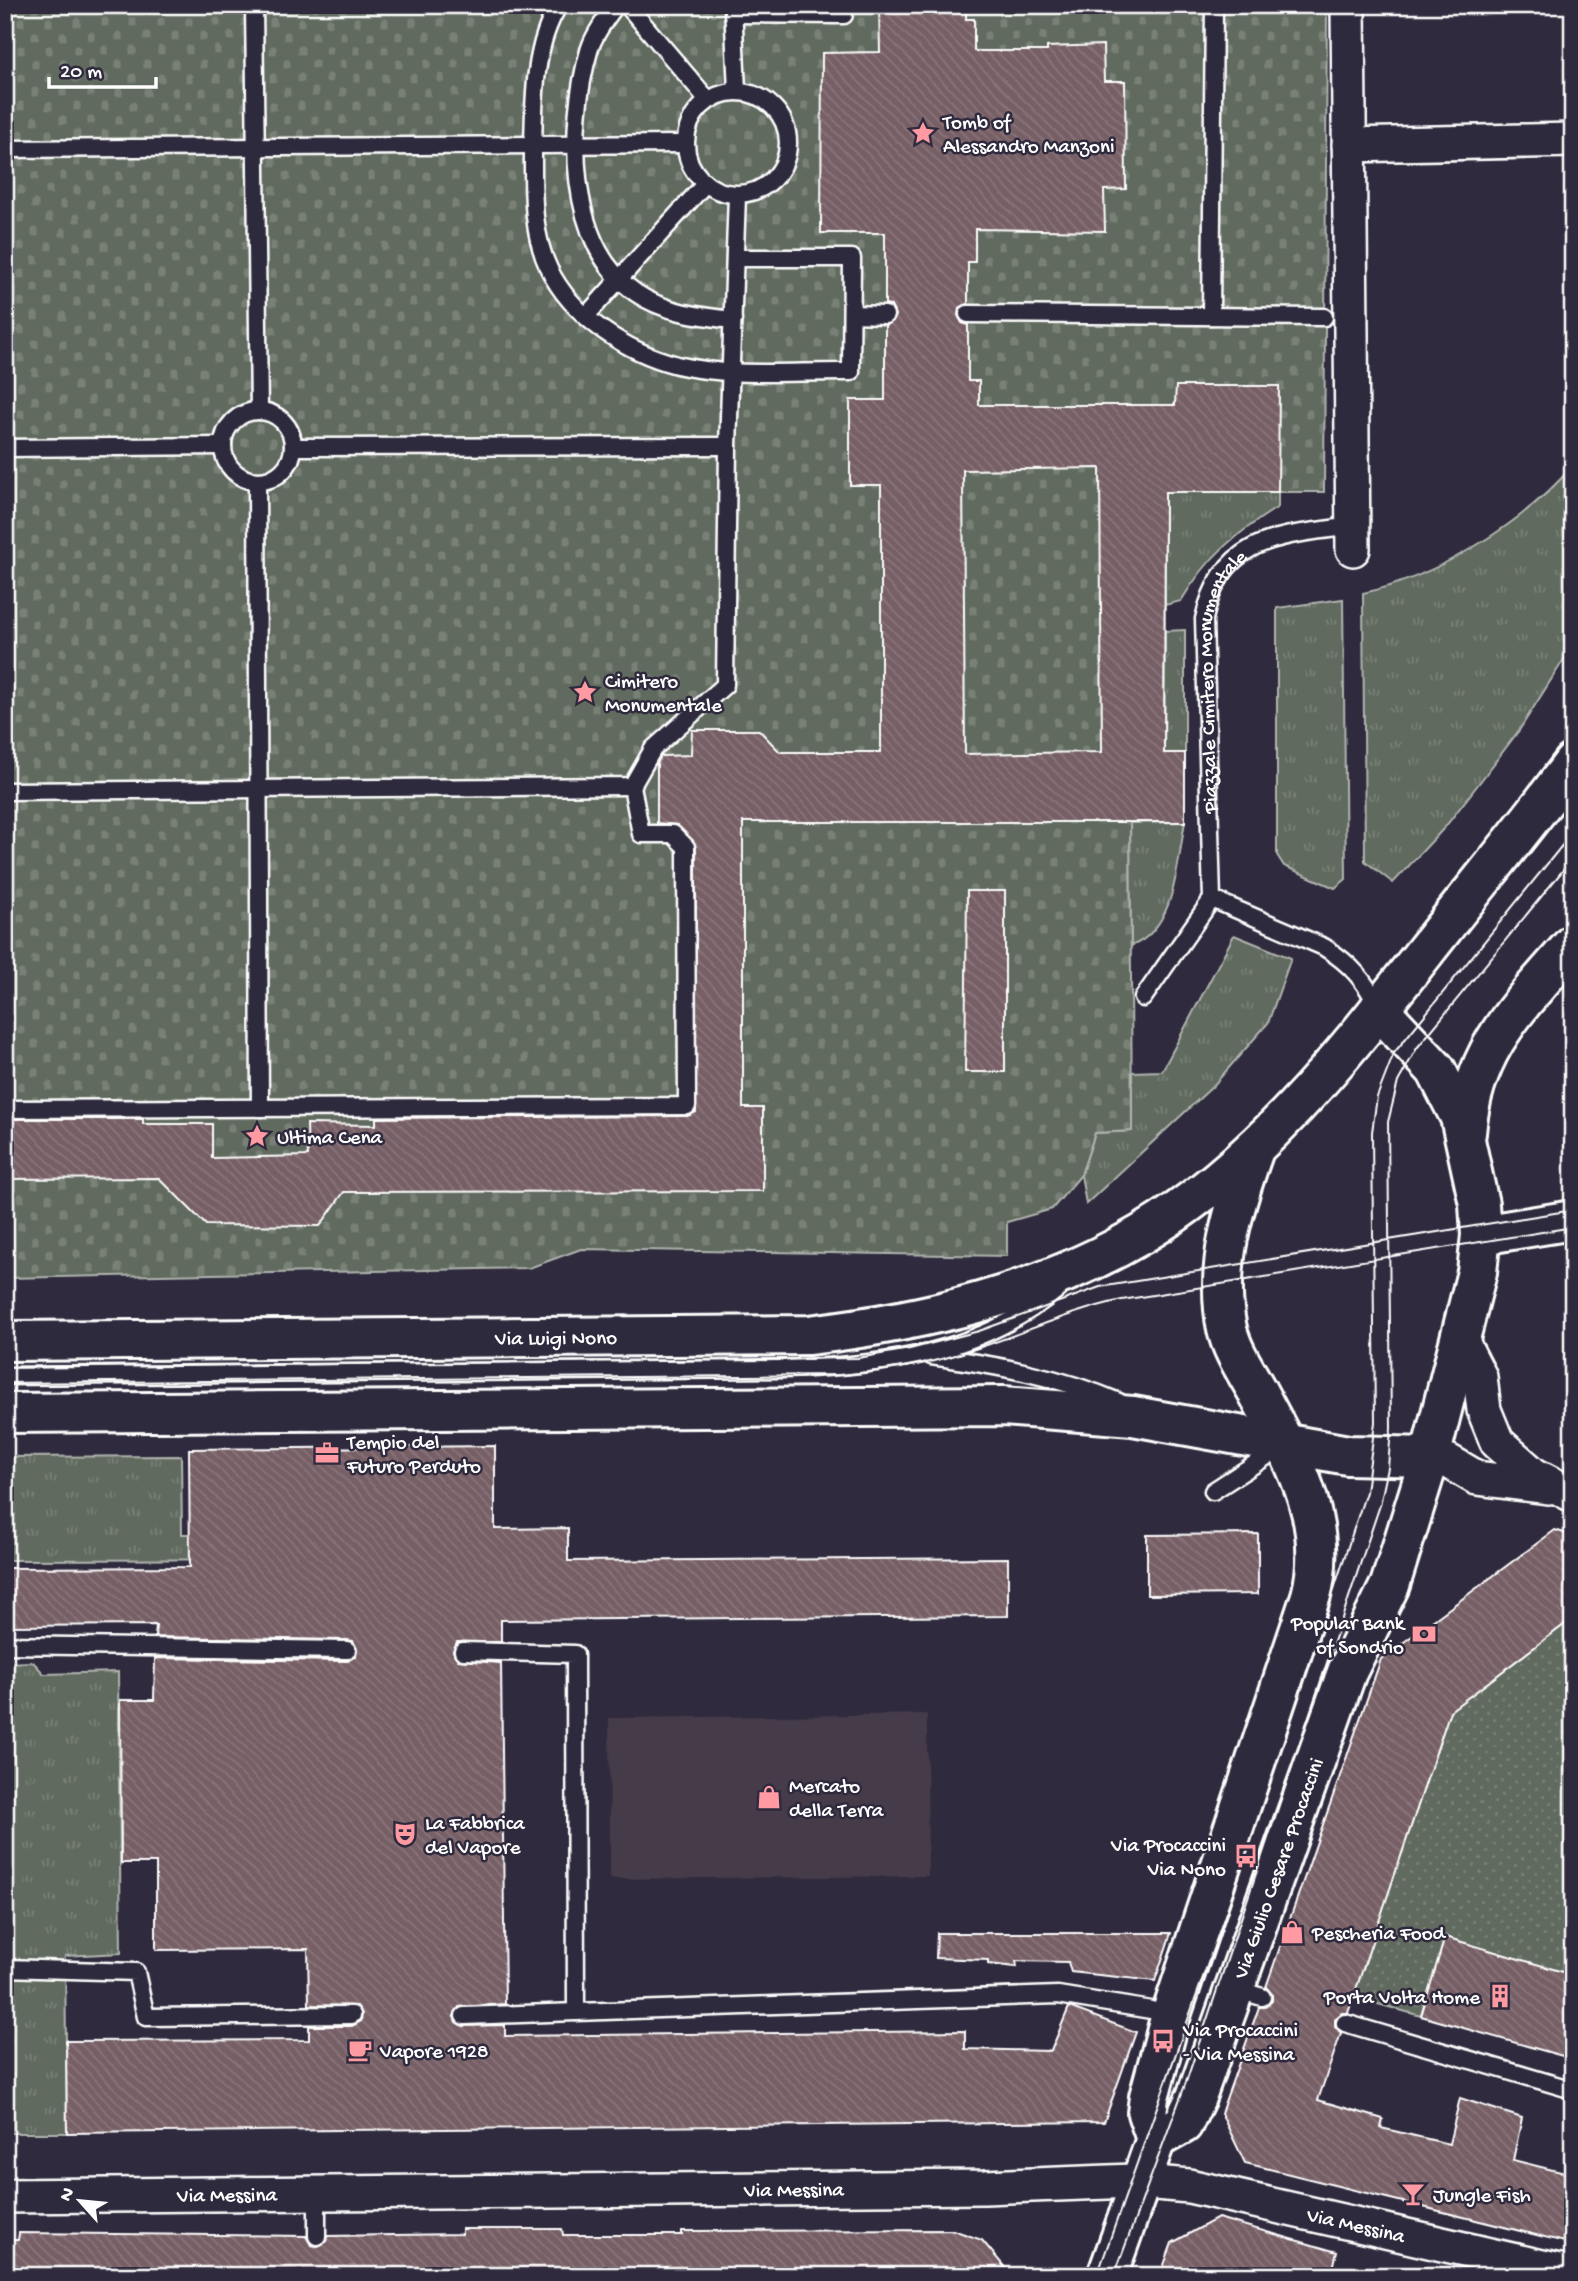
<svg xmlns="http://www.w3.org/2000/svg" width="1578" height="2281" viewBox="0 0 1578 2281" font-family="'Gochi Hand',sans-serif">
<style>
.built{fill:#443a49}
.grass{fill:url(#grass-tufts);stroke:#b0b5af;stroke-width:2}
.cemetery{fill:url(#cemetery-stones);stroke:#b0b5af;stroke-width:2}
.garden{fill:url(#garden-dots);stroke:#b0b5af;stroke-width:2}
.building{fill:url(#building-back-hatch);stroke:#fff;stroke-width:2;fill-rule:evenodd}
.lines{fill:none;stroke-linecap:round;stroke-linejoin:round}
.lane-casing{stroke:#fff;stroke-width:21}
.street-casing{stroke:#fff;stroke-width:38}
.secondary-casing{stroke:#fff;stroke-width:44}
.lane{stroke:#2f2a3d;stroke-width:16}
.street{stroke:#2f2a3d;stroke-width:33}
.secondary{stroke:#2f2a3d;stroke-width:38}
.tram{stroke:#fff;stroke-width:2}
.labels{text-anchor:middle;stroke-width:5;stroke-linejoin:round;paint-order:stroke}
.poi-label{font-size:21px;fill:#fff;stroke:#2f2a3d;text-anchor:start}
.street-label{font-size:21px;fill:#fff;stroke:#2f2a3d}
</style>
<defs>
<pattern id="grass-tufts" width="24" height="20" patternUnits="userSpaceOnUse" patternTransform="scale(1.75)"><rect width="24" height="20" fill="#616b5f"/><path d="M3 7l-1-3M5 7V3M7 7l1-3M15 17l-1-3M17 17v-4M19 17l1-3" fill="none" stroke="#798177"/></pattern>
<pattern id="cemetery-stones" width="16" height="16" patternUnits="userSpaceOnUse" patternTransform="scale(1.75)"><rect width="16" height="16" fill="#616b5f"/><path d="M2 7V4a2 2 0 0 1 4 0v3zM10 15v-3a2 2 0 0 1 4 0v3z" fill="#798177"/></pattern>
<pattern id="garden-dots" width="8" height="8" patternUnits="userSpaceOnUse" patternTransform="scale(1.75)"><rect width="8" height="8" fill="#616b5f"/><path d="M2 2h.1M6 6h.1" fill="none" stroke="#798177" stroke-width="1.8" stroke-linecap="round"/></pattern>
<pattern id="building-back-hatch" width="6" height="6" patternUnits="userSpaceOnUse" patternTransform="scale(1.75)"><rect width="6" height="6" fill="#765e65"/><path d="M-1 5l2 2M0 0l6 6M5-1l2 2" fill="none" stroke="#8b767c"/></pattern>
</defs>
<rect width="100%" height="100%" fill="#2f2a3d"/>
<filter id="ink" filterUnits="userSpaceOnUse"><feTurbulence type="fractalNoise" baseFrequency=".0143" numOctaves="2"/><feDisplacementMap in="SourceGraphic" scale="14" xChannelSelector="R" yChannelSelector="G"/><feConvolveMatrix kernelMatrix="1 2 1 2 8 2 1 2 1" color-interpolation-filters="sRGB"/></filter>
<g filter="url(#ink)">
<polygon class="built" points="927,1714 928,1876 610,1879 609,1718"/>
<g class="grass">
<path d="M1573,465v180l-53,84 -37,49 -38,49 -52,56 -28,-22 -2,-268c72,-15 163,-71 210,-128z"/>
<path d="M1165,492h113v15c-44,28 -70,49 -97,94l-16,4z"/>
<polygon points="1343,599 1346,879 1335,888 1284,866 1277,855 1277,608"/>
<polygon points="1185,630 1185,753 1164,753 1165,631"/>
<path d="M1130,822h55c-8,42 -9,107 -54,124z"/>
<polygon points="1234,935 1291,958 1268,1023 1213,1086 1086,1204 1081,1175 1095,1133 1132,1131 1132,1072 1162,1071"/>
<polygon points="181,1456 182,1534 340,1534 339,1559 5,1560 5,1457"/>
<polygon points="33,1662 44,1674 118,1672 121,1953 65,1956 67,2133 5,2133 5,1663"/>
</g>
<polygon class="cemetery" points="5,5 1327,5 1324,492 1165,492 1164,753 1185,753 1185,822 1130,823 1132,1131 1095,1133 1081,1175 1052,1209 1007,1222 1007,1256 581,1249 529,1268 5,1278"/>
<polygon class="garden" points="1568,1622 1573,1624 1573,1975 1445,1937 1421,2016 1353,1997 1450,1711"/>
<g class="building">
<path d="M879,5h87v14h8v32h73v-4l56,-2 1,36h21l1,108 -22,1 1,41 -130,-2v33h-7v42l-9,4 -1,7 4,8 6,2v56h11v24h196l1,-19h103l-1,106h-113l-1,261h21v69h-442v286h20v83l-419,1 -24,34 -114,-1 -47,-47 -154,1v-60h138v5h69v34l96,-2 -1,-32 69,1v-7l311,-2 9,-4v-265l-19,-22 -20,-2v-60l4,-7 30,-1 1,-25h67l21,22h101v-267h-31v-85h35v-75l8,-4 2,-6 -4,-9 -6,-2v-71h-64l1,-180 58,-1zM1100,468l2,284 -137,2 -2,-284z"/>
<polygon points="967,891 1005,891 1005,1072 965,1072"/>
<polygon points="495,1446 495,1529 568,1528 568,1561 1008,1558 1008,1616 501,1620 501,1642 457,1642 453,1651 458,1660 501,1663 505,2004 459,2007 454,2016 456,2022 464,2026 505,2025 505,2036 965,2031 965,2049 1051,2051 1069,2007 1136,2032 1104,2122 67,2133 66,2041 309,2040 309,2026 352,2026 361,2021 362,2014 357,2006 309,2005 308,1949 156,1950 156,1863 121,1863 120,1700 154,1700 155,1658 347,1661 356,1656 357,1649 353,1641 347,1640 155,1637 156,1625 5,1626 5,1568 190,1567 189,1449"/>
<polygon points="1555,1530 1573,1536 1573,1618 1450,1711 1348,2013 1342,2013 1335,2019 1335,2026 1341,2033 1318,2100 1383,2119 1381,2128 1449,2144 1460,2098 1522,2118 1513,2160 1573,2175 1573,2244 1245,2163 1221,2113 1259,2007 1265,2007 1272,2001 1272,1994 1266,1987 1381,1659"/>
<polygon points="1258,1534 1258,1594 1147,1595 1147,1535"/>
<polygon points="937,1933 1171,1933 1155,1981 1071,1972 1068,1962 1016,1961 1017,1967 988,1964 988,1960 936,1958"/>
<polygon points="1445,1937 1573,1975 1573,2059 1421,2016"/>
<polygon points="1218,2218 1337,2252 1331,2276 1160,2276 1172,2243"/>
<polygon points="462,2229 562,2229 563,2235 682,2235 682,2231 953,2230 982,2240 1012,2276 5,2276 5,2240 18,2240 19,2233 306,2236 311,2245 318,2246 326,2242 327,2236 462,2234"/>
</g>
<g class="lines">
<g class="lane-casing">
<g id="lane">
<polyline points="254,5 259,411"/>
<path d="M559,5c-27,42 -25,101 -26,150 0,37 -1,79 16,114 23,48 78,83 128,96 55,13 118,6 174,7l1,-114h-117"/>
<path d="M616,5c-10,13 -23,31 -27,46 -21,73 -23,195 47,242 29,20 64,23 97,27"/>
<polyline points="627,5 708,100"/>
<polyline points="733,5 737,91"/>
<polyline points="733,14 844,15 844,5"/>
<circle cx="737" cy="143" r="51"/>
<polyline points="5,149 685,144"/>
<polyline points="852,314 885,315"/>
<polyline points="968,314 1324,317"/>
<polyline points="586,316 705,184"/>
<polyline points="1211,316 1214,5"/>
<circle cx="258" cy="446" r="35"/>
<polyline points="293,447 728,446"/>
<polyline points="5,448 223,446"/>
<polyline points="257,481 260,1108"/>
<polyline points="5,791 632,786 653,749 725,685 728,446 737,195"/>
<path d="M1212,899l112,48c27,17 41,33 55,62"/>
<path id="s1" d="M1143,998l69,-99 -8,-280c18,-84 77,-83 149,-93"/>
<polyline points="5,1109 687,1106 686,847 673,834 641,834 632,786"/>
<path d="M931,1356c65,9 127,20 188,46"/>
<path d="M5,1376l779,-7c100,-3 195,-15 274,-80"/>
<polyline points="1213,1491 1278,1449"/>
<polyline points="5,1645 347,1650"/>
<polyline points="463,1651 575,1654 576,2012"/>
<polyline points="5,1968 136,1972 146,2017 352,2015"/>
<polyline points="1235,1989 1262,1997"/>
<polyline points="464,2016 1058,1995 1151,2010"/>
<polyline points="1345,2023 1573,2090"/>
<polyline points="317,2194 317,2236"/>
</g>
</g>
<g class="street-casing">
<g id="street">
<polyline points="1348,5 1353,549"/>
<polyline points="1349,145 1573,140"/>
<polyline points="1461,1340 1480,1377 1484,1410 1497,1442 1534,1475 1573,1495"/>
<polyline points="1430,1457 1448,1461 1477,1478 1548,1487"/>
<path id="s2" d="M5,2196l980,-9 148,-6 56,5 384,88"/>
</g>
</g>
<g class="secondary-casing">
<g id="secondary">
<path d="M1466,1133c7,-86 54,-127 107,-189"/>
<polyline points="1481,1235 1573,1220"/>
<path id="s3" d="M5,1341l804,-6c117,-14 231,-41 333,-101 122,-72 213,-194 300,-304 44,-56 89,-110 131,-167"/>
<polyline points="5,1413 1003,1406 1133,1416 1348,1455 1430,1457"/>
<path id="s4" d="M1156,2139l27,-15 13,-27 151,-425 43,-87 40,-128 47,-185 4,-37 -2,-31 -19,-87 -24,-47 -57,-61"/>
<path d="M1107,2276l49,-137 -9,-26 2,-16 22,-82 140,-419c20,-76 -19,-139 -54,-205 -11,-20 -25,-40 -30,-62 -13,-63 7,-123 28,-182"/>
</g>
</g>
<use href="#lane" class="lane"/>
<use href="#street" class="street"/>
<use href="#secondary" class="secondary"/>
<g class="tram">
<polyline points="5,1368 858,1358 910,1349 979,1331 1100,1287 1573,1210"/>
<path d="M5,1383l837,-8c40,-4 79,-9 117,-21 55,-16 106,-42 163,-54l451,-73"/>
<polyline points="1097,2276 1246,1856 1366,1492 1375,1422 1372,1132 1377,1097 1394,1053 1573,832"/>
<polyline points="1114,2276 1185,2085 1380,1505 1388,1468 1391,1428 1388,1122 1398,1082 1417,1048 1573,858"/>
</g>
</g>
</g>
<defs>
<g id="sight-bare" transform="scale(1.89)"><path d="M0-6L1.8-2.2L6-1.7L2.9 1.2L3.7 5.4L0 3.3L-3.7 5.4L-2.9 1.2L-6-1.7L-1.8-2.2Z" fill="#ff9aa2" stroke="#2f2a3d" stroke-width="2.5" paint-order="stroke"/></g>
<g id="office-bare" transform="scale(1.89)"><path d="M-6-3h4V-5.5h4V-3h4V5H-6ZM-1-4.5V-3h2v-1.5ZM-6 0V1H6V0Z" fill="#ff9aa2" stroke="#2f2a3d" stroke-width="2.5" paint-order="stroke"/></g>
<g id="bank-bare" transform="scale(1.89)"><path d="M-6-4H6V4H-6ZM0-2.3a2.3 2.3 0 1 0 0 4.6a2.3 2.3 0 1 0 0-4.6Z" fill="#ff9aa2" stroke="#2f2a3d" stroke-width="2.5" paint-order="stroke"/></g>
<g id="shop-bare" transform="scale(1.89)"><path d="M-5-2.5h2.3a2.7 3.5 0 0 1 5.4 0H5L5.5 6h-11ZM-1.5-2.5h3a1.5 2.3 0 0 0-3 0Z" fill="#ff9aa2" stroke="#2f2a3d" stroke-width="2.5" paint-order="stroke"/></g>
<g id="theatre-bare" transform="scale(1.89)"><path d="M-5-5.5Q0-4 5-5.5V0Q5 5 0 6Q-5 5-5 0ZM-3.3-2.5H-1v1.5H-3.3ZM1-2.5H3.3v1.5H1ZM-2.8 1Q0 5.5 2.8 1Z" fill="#ff9aa2" stroke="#2f2a3d" stroke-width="2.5" paint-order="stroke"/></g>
<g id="bus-bare" transform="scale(1.89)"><path d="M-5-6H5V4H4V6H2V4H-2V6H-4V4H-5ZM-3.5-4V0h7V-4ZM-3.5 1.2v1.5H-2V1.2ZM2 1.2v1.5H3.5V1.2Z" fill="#ff9aa2" stroke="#2f2a3d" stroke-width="2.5" paint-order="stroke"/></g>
<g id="building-bare" transform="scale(1.89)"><path d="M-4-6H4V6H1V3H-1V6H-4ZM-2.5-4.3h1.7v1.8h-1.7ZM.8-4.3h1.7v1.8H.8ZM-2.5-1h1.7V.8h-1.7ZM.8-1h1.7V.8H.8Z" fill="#ff9aa2" stroke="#2f2a3d" stroke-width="2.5" paint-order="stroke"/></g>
<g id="cafe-bare" transform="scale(1.89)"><path d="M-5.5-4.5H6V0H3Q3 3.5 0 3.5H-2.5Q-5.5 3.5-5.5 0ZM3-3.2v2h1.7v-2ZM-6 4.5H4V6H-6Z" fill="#ff9aa2" stroke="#2f2a3d" stroke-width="2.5" paint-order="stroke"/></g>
<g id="bar-bare" transform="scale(1.89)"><path d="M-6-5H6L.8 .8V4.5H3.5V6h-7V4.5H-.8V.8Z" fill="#ff9aa2" stroke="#2f2a3d" stroke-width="2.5" paint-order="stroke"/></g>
</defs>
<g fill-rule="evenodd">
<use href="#sight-bare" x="923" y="133"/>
<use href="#sight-bare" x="585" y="692"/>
<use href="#sight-bare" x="257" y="1136"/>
<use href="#office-bare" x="327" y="1453"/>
<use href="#bank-bare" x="1424" y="1634"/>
<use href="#shop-bare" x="769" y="1797"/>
<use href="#theatre-bare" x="405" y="1834"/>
<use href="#bus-bare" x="1246" y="1856"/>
<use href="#shop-bare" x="1292" y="1932"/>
<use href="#building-bare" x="1500" y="1996"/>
<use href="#bus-bare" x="1163" y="2041"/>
<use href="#cafe-bare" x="360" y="2050"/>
<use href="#bar-bare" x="1413" y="2194"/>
</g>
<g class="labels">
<g class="poi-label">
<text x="943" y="128">Tomb of<tspan x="943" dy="24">Alessandro Manzoni</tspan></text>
<text x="605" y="687">Cimitero<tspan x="605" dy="24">Monumentale</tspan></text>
<text x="277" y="1143">Ultima Cena</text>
<text x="347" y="1448">Tempio del<tspan x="347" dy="24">Futuro Perduto</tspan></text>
<text x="1404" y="1629" text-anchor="end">Popular Bank<tspan x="1404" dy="24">of Sondrio</tspan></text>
<text x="789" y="1792">Mercato<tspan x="789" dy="24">della Terra</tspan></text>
<text x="425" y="1829">La Fabbrica<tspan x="425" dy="24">del Vapore</tspan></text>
<text x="1226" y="1851" text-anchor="end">Via Procaccini<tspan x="1226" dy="24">Via Nono</tspan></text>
<text x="1312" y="1939">Pescheria Food</text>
<text x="1480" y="2003" text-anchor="end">Porta Volta Home</text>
<text x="1183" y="2036">Via Procaccini<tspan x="1183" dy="24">- Via Messina</tspan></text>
<text x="380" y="2057">Vapore 1928</text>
<text x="1433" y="2201">Jungle Fish</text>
</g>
<g class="street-label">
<text dy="7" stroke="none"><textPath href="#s1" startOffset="343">Piazzale Cimitero Monumentale</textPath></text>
<text dy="7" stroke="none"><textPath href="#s3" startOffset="551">Via Luigi Nono</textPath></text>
<text dy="7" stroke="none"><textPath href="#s4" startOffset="304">Via Giulio Cesare Procaccini</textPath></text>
<text dy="7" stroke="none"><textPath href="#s2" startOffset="789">Via Messina</textPath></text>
<text dy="7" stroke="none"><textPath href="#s2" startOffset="222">Via Messina</textPath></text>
<text dy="7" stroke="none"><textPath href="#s2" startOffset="1356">Via Messina</textPath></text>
</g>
</g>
<rect width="1578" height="2281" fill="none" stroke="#2f2a3d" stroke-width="28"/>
<rect x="14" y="14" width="1550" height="2253" fill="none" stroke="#fff" stroke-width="2.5" filter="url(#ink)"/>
<g transform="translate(80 2201) rotate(297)" stroke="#2f2a3d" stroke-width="5" paint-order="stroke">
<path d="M0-5L12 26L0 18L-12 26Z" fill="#ffffff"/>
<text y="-10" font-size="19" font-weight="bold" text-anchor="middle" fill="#ffffff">N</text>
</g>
<path d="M49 77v10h107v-10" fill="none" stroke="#ffffff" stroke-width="3.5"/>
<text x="60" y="77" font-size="21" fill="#ffffff" stroke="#2f2a3d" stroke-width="5" paint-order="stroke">20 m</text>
</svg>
